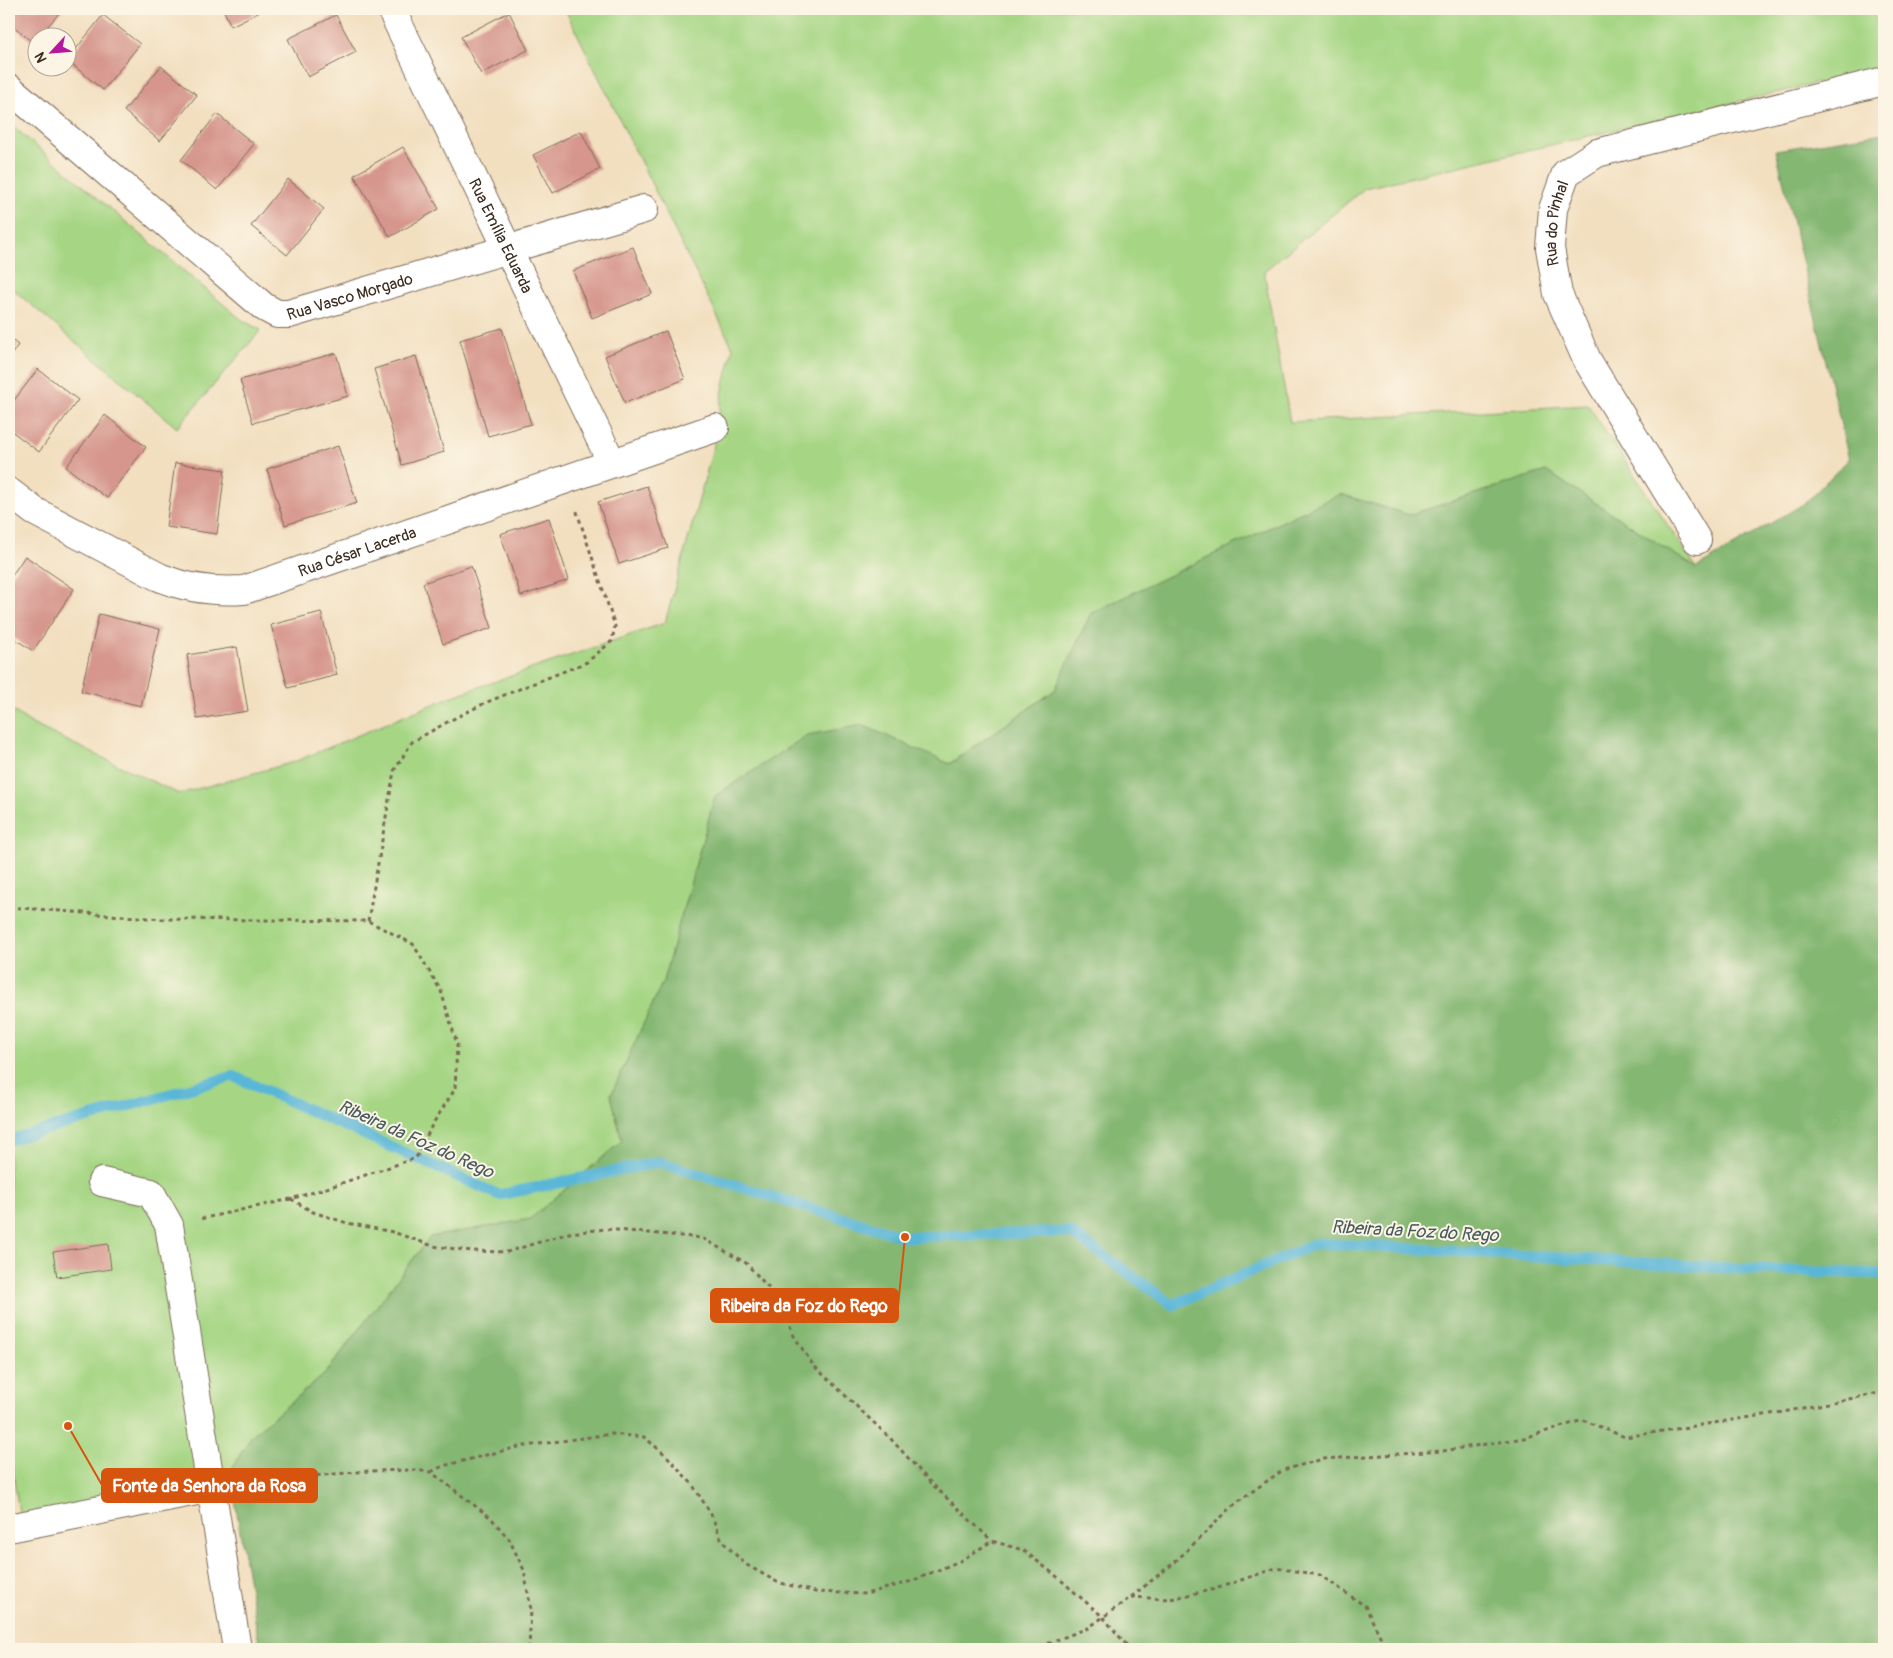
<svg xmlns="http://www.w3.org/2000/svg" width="1893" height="1658" viewBox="0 0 1893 1658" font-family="Pangolin,sans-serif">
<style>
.green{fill:#a6d684;stroke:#708051}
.forest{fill:#84b772;stroke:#607048}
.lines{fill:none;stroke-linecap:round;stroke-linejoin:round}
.stream{stroke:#59b6d7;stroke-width:11}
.building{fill:#d6968d}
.minor-casing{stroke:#7b6957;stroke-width:30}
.path{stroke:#7b6957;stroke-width:3;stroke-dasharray:4 4;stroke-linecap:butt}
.minor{stroke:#fff;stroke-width:28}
.labels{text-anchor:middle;stroke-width:4;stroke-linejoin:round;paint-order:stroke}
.street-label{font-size:16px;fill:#3b2a1e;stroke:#fcf5e5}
.water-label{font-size:18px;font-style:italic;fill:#465b5f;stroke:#fcf5e5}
.leader{fill:none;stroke:#d7540e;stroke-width:2}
.callout-dot{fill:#d7540e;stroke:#fcf5e5;stroke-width:2}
.callout{fill:#d7540e;stroke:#d7540e;stroke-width:2}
.callout-label{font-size:18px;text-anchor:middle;font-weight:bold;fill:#fff}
</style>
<rect width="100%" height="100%" fill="#fcf5e5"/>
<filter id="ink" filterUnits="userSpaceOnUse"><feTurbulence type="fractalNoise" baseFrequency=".02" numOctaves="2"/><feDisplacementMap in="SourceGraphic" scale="10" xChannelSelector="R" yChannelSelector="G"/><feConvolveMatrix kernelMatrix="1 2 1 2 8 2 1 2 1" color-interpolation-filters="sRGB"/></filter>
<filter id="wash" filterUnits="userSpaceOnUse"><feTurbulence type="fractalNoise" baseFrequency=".0096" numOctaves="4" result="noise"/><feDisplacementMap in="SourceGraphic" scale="20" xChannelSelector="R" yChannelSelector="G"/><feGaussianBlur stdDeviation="1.12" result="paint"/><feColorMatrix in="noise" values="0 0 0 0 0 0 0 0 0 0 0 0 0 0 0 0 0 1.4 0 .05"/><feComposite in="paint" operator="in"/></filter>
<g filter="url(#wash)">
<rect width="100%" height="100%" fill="#f2dfc0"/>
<g class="green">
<polygon points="565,9 1871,9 1884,36 1884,68 1365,188 1264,271 1290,422 1588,405 1696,568 1546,471 1409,515 1340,494 1091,613 1055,690 949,764 862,725 715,796 663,981 611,1095 622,1141 530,1220 430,1237 325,1374 252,1435 230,1472 20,1519 9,1447 9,708 34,725 179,794 294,762 450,697 665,623 714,445 723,389 733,348"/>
<polygon points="9,123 242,320 261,330 177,428 9,286"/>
</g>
<polygon class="forest" points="1884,133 1884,1649 260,1649 230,1472 252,1435 325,1374 430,1237 530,1219 622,1141 611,1095 663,981 715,796 807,735 862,725 950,764 1055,690 1091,613 1340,494 1409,515 1546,471 1696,568 1805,503 1849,459 1776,150"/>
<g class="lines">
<polyline class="stream" points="9,1140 233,1076 499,1195 659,1162 905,1237 1070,1232 1173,1305 1317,1243 1744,1269 1884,1274"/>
</g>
<g id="blocks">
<g class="building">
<polygon points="9,9 63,9 33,43 9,22"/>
<polygon points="223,9 265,9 231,26"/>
<polygon points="509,12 528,50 481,74 461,37"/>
<polygon points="103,15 140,44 103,90 68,61 68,59"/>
<polygon points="336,15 356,52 308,77 288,39"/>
<polygon points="161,66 197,95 160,141 124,111"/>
<polygon points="217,114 254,144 217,190 181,160"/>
<polygon points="581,131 600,169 553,193 533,155"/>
<polygon points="403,147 439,209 390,237 354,175"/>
<polygon points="288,179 324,209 287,255 251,226"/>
<polygon points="633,247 652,294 592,318 573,271"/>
<polygon points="502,328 531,424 488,436 460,340"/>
<polygon points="666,331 685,379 625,403 605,356"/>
<polygon points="9,338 18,345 9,358"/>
<polygon points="336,353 348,396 253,423 240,380"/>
<polygon points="416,356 444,452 402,465 374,369"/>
<polygon points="38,369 78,400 39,452 9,429 9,407"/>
<polygon points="105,415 146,447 107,498 66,467"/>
<polygon points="338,446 357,503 285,525 267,469"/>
<polygon points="175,463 225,470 217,534 166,527"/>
<polygon points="647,486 668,548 619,564 598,502"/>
<polygon points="549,518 569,580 521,596 500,534"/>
<polygon points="25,556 74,589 33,651 9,635 9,580"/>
<polygon points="471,566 492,628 443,644 423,583"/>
<polygon points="321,612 337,675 288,688 271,625"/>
<polygon points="99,614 160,629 141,706 81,691"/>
<polygon points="237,647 248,711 197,719 187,655"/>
<polygon points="108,1244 111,1269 57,1277 53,1252"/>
</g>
</g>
</g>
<g filter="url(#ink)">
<use href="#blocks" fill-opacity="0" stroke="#7b6957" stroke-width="1"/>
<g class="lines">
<g class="minor-casing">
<g id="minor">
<path id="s1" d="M391,9l221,454"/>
<path id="s2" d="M9,88l255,219 13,7h12l355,-105"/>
<path id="s3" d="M9,492l25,19 125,66c28,12 55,15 85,13l471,-162"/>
<path id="s4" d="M1697,540l-110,-180 -29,-66 -8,-46 3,-39 13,-36 31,-20 287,-72"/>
<polyline points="102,1182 151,1193 169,1225 237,1649"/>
<polyline points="9,1528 212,1488"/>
</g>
</g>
<g class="path">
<polyline points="9,907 162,919 368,921 413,944 441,991 457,1044 455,1089 432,1125 416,1158 333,1186 291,1199 200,1219"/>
<polyline points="368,921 394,771 412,742 451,720 487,702 587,662 612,641 615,626 576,509"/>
<polyline points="291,1199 313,1212 347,1223 393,1232 433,1246 472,1251 507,1252 569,1233 606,1229 702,1238 746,1263 777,1297 794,1336 813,1365 890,1438 931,1483 992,1541"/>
<polyline points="431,1472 443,1466 518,1447 611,1434 644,1437 667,1456 692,1484 711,1514 722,1541 745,1564 777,1582 815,1592 866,1594 912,1581 962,1560 992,1541 1023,1550 1055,1575 1103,1617 1130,1649"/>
<polyline points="245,1483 266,1480 369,1471 413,1470 431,1472 491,1518 509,1539 524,1570 531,1610 529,1649"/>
<polyline points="1131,1597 1170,1599 1215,1589 1276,1568 1320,1575 1365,1606 1384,1644 1384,1649"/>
<polyline points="1033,1649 1088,1628 1131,1597 1175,1562 1237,1502 1283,1470 1323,1459 1443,1451 1524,1438 1583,1420 1625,1437 1783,1412 1884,1392"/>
</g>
<use href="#minor" class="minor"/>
</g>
</g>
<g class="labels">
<g class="street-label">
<text dy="6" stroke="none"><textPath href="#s4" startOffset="355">Rua do Pinhal</textPath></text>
<text dy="6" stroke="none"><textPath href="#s1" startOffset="252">Rua Emília Eduarda</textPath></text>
<text dy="6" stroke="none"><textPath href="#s2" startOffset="426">Rua Vasco Morgado</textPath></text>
<text dy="6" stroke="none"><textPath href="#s3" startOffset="379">Rua César Lacerda</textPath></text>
</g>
<g class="water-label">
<text transform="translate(416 1139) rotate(24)" y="6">Ribeira da Foz do Rego</text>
<text transform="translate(1415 1231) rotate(3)" y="6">Ribeira da Foz do Rego</text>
</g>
</g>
<path class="leader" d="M905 1237L898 1306M68 1426L102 1485"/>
<g class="callout-dot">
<circle cx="905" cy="1237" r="5"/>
<circle cx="68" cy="1426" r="5"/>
</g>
<g class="callout">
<rect x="711" y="1289" width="187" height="33" rx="5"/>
<rect x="102" y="1469" width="215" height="33" rx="5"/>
</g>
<g class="callout-label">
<text x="804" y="1312">Ribeira da Foz do Rego</text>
<text x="209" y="1492">Fonte da Senhora da Rosa</text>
</g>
<rect width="1893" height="1658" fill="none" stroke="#fcf5e5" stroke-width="30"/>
<g transform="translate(52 52) rotate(244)"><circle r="24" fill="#fcf5e5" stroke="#afa495"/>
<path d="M0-4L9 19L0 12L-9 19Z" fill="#b5179e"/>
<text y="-8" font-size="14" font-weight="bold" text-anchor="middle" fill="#3b2a1e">N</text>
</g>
</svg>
